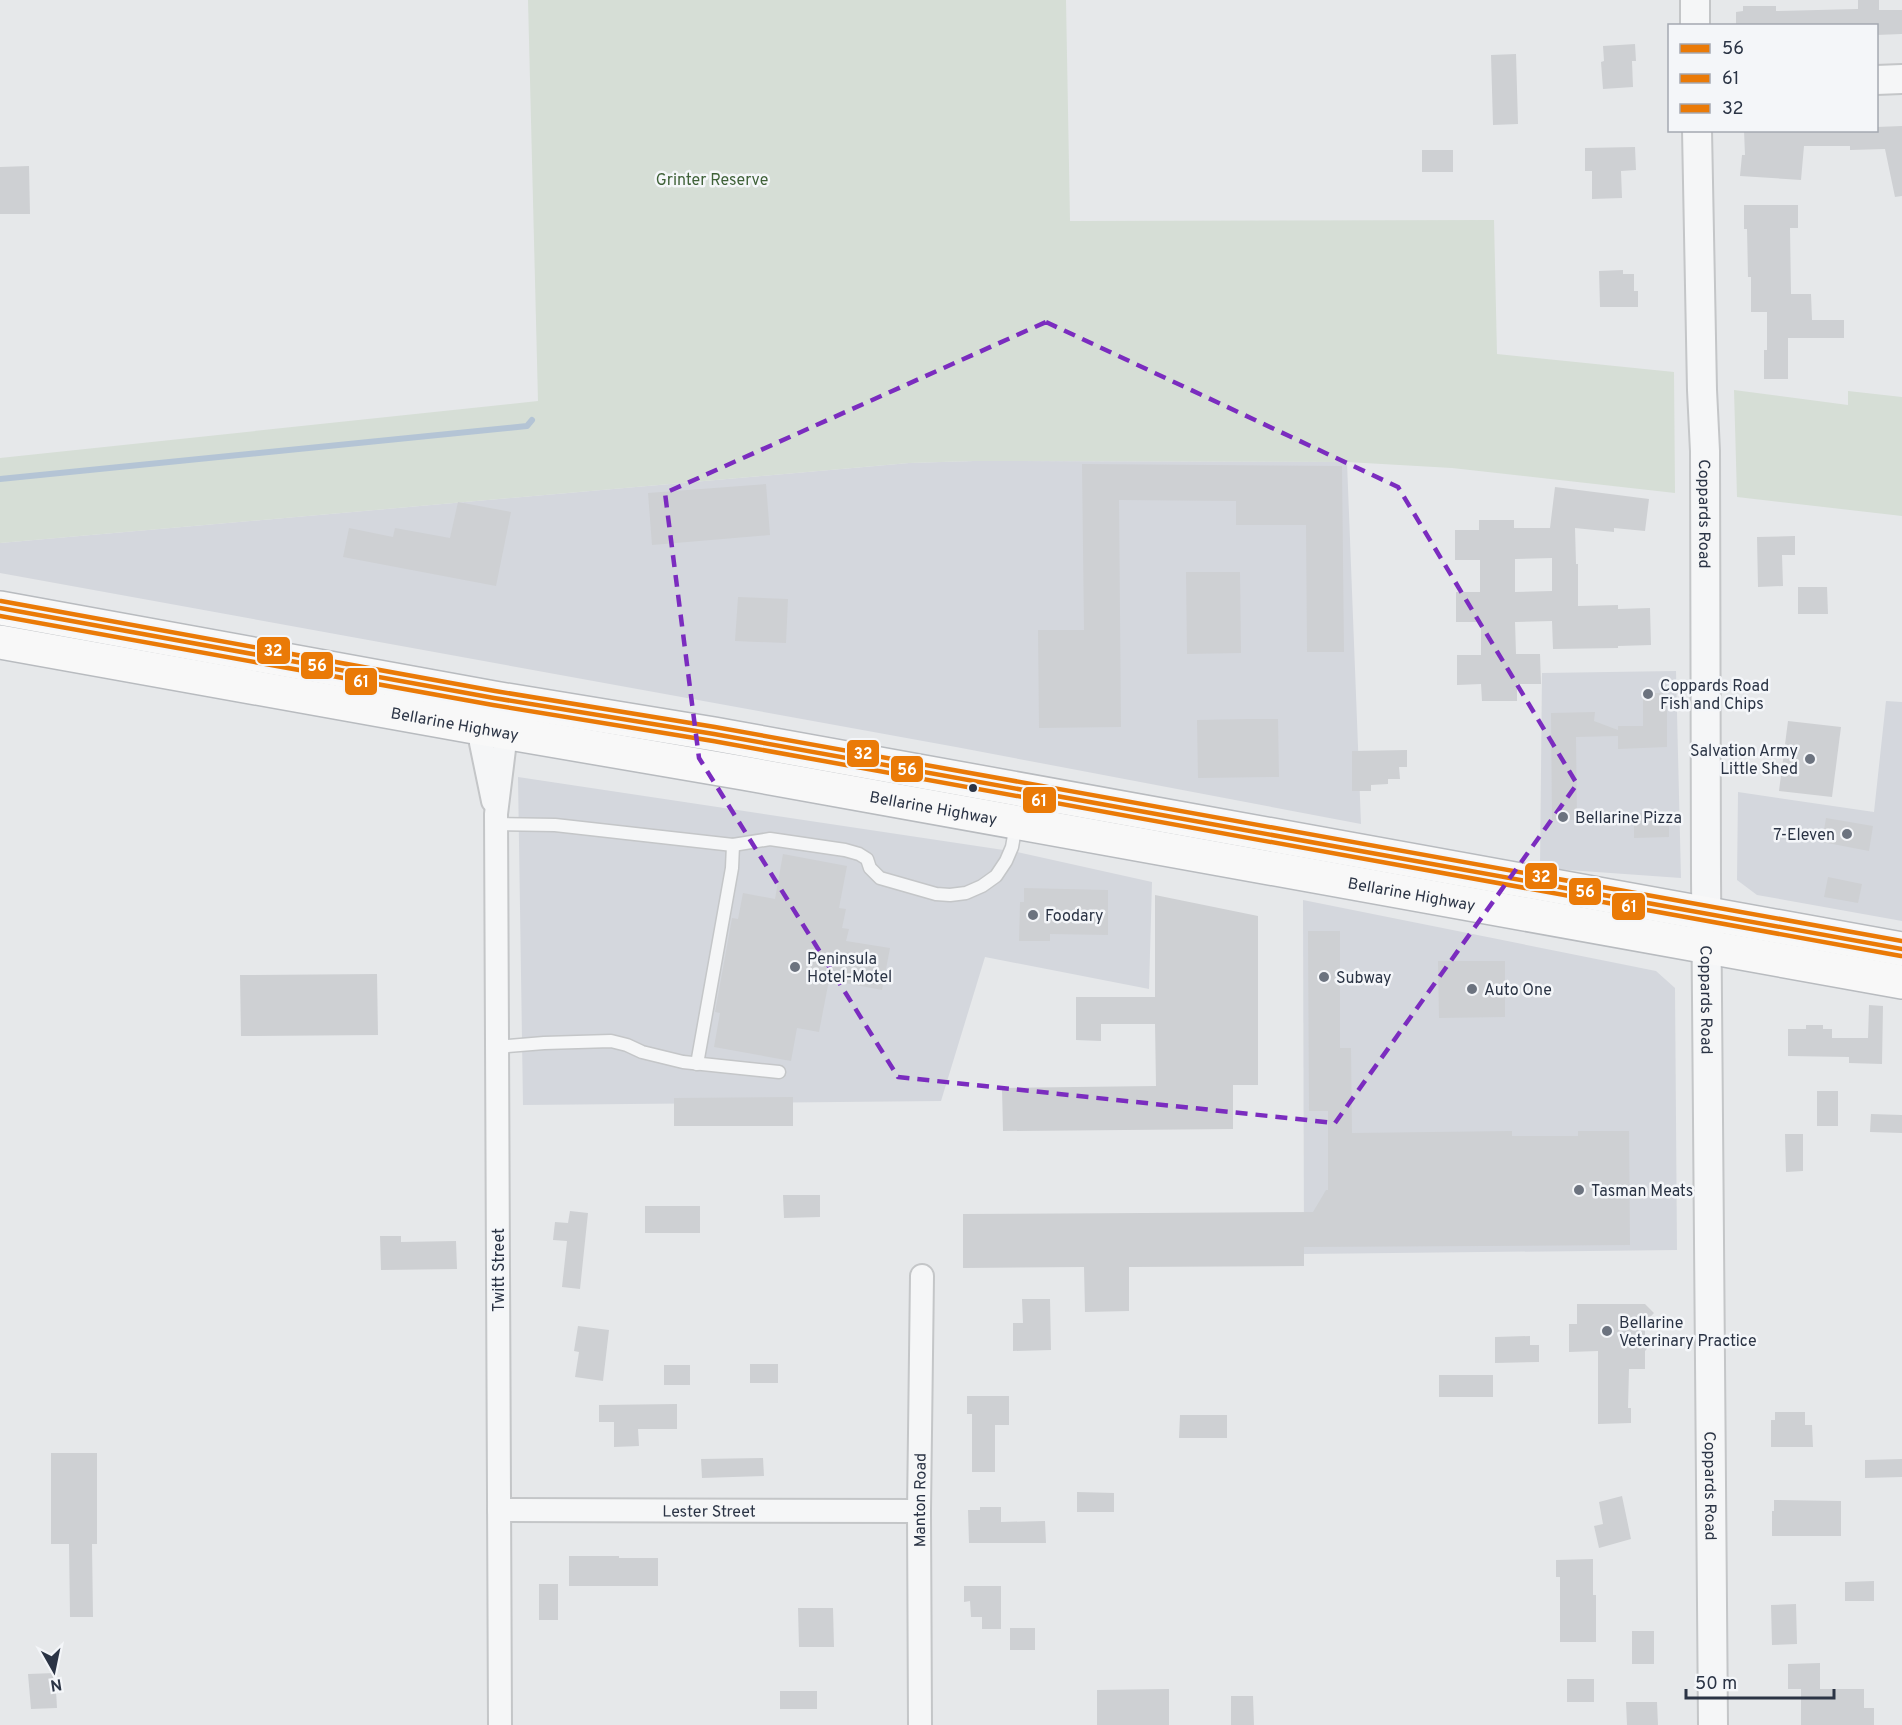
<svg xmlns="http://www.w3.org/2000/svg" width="1902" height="1725" viewBox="0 0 1902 1725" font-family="Overpass,sans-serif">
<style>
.built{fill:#d4d7dd}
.green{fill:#d6ded6}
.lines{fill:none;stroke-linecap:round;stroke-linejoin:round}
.stream{stroke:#b4c4d5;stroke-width:6}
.building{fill:#ced0d3;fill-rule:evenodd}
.service-casing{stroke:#c4c6c8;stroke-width:15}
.minor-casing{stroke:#c4c6c8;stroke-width:26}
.tertiary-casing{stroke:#c4c6c8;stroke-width:32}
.trunk-casing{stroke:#b8bbbf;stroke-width:36}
.service{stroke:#f5f6f7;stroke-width:12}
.minor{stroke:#f5f6f7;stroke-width:22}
.tertiary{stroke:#f5f6f7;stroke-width:28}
.trunk{stroke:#f8f8f8;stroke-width:33}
.bus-1-casing{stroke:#f4f6f9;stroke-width:9}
.bus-2-casing{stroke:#f4f6f9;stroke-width:9}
.bus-3-casing{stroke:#f4f6f9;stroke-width:9}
.bus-1{stroke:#ea7a07;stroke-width:4.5}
.bus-2{stroke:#ea7a07;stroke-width:4.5}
.bus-3{stroke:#ea7a07;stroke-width:4.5}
.marked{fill:none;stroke:#7b2cbf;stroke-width:4.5;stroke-dasharray:12 8;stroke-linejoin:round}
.poi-dot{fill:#6c737f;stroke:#f4f6f9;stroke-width:2}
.bus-dot{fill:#2b3445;stroke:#f4f6f9;stroke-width:2}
.labels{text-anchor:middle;stroke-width:5;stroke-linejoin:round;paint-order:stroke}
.park-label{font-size:16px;fill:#3f6138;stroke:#f4f6f9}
.street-label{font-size:16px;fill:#2b3445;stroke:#f4f6f9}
.poi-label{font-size:16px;fill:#2b3445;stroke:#f4f6f9;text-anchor:start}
.line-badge{stroke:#f4f6f9;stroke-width:2}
.badge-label{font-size:16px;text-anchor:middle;font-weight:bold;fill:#fff}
</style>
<rect width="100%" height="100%" fill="#e6e8ea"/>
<g class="built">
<polygon points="974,461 1347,462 1361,824 956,747 0,573 0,543 909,463"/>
<polygon points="1676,671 1681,878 1540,868 1542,673"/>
<polygon points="1886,701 1902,702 1902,921 1757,895 1737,880 1738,792 1874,812"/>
<polygon points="518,777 1017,852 1152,882 1149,989 985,957 941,1101 523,1105"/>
<polygon points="1303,900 1656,971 1675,988 1677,1250 1304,1254"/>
</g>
<g class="green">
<polygon points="528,0 1066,0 1070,221 1494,220 1497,354 1674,372 1675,493 1452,468 1347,462 974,461 909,463 0,543 0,458 538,401"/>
<polygon points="1734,390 1848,405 1848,391 1902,397 1902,516 1737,497"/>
</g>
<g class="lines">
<polyline class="stream" points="0,479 527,426 532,420"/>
</g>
<g class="building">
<polygon points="1858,0 1879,0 1879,10 1902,10 1902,34 1876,35 1876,26 1736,26 1736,12 1743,11 1743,6 1776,6 1776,11 1858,9"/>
<polygon points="1635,44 1636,61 1632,61 1633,87 1603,89 1601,62 1604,61 1603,46"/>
<polygon points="1516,54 1518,124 1493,125 1491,55"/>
<polygon points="1902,126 1902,196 1895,197 1885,149 1850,150 1850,146 1804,146 1801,180 1740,176 1742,155 1745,155 1744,130 1876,130 1876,127"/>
<polygon points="1635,147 1636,170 1621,171 1622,198 1592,199 1592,171 1585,171 1585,148"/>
<rect x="1422" y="150" width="31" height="22"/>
<polygon points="29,166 30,214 0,214 0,167"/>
<polygon points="1744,205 1798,205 1798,228 1790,228 1791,294 1811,294 1812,320 1844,320 1844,338 1788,338 1788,379 1764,379 1764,350 1767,350 1767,312 1751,312 1751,277 1748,277 1747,229 1744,229"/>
<polygon points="1623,270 1623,274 1634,274 1634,291 1638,291 1638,307 1600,307 1599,271"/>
<polygon points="1082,464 1342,466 1344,652 1307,652 1306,525 1236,525 1236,501 1119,500 1121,727 1039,728 1038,630 1084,630"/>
<polygon points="766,484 770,535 652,545 648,493"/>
<path d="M1555,487l94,12 -4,32 -31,-3v4l-39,-4 1,36h2v42l40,-1v4l32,-1 1,37 -33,1v2l-65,1 -1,-28 -37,1 1,32h24l1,30h-24v17h-35l-1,-17 -24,1v-30h24v-33h-25v-30h24v-32h-25v-30h24v-10h35v8h36zM1552,558v33l-37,1v-33z"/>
<polygon points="458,502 511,512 496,586 343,557 349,528 393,537 395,528 450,538"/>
<polygon points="1795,536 1795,555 1782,555 1783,586 1758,587 1757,537"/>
<polygon points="1186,572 1240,572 1241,653 1187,654"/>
<polygon points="1798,587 1827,587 1828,614 1798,614"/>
<polygon points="738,597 788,599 786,643 735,641"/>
<polygon points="1643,693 1667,693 1667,747 1618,749 1618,736 1576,737 1577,820 1552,820 1551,713 1595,712 1594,721 1618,730 1618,726 1643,726"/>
<polygon points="1248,719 1278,719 1279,777 1198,778 1197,720"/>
<polygon points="1788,721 1841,727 1832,797 1779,791"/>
<polygon points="1407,750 1407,767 1399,767 1400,779 1388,779 1388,784 1371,785 1371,791 1352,791 1352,751"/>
<polygon points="1634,813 1669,813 1669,837 1634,838"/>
<polygon points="1826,818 1873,826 1869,851 1822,842"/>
<polygon points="783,854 847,866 839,908 846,909 842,928 849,929 846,941 890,948 882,990 829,980 819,1032 797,1028 791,1061 714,1047 720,1013 715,1012 732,918 738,919 743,893 775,899"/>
<polygon points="1828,877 1862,884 1858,903 1824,897"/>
<polygon points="1024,888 1108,890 1108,935 1050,934 1050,941 1019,941 1020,902 1024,902"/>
<polygon points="1155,895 1258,916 1258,1085 1233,1085 1233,1129 1003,1131 1002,1088 1156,1086 1155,1024 1101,1024 1101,1041 1076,1040 1076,997 1155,997"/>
<polygon points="1308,931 1340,931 1340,1048 1351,1048 1352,1133 1512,1131 1512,1136 1578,1136 1578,1131 1629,1131 1630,1245 1304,1247 1304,1266 1129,1267 1129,1311 1085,1312 1084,1267 963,1268 963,1214 1313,1212 1326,1190 1328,1190 1328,1111 1309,1111"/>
<polygon points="1438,961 1505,961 1505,1017 1439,1018"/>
<polygon points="377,974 378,1035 241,1036 240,975"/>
<polygon points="1869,1005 1883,1006 1882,1064 1849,1063 1849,1057 1788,1056 1788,1029 1806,1029 1806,1025 1823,1025 1823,1029 1832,1029 1832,1038 1868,1038"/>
<rect x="1817" y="1091" width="21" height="35"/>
<polygon points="793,1097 793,1126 674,1126 674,1098"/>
<polygon points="1871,1114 1902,1115 1902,1133 1870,1132"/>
<polygon points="1785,1134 1803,1134 1803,1171 1786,1172"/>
<polygon points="783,1195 820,1195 820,1217 784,1218"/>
<rect x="645" y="1206" width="55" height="27"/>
<polygon points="570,1211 588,1213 580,1289 562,1287 567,1241 553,1240 555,1222 568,1223"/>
<polygon points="380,1236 401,1236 401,1242 456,1241 457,1269 381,1270"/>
<polygon points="1022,1299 1050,1299 1051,1350 1013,1351 1013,1323 1023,1323"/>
<polygon points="1577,1304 1645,1304 1654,1313 1645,1322 1645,1338 1651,1344 1645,1351 1645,1369 1629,1369 1628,1408 1631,1408 1631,1423 1598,1424 1598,1351 1569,1352 1569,1324 1577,1324"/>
<polygon points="578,1326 609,1330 603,1381 575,1377 579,1352 574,1351"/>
<polygon points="1530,1336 1530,1345 1539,1345 1539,1362 1495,1363 1495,1337"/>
<rect x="750" y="1364" width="28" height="19"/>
<rect x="664" y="1365" width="26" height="20"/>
<rect x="1439" y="1375" width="54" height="22"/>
<polygon points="967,1396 1009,1396 1009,1425 995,1425 995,1472 972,1472 972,1414 967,1414"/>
<polygon points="677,1404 677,1429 638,1429 639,1446 614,1447 614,1422 599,1422 599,1405"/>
<polygon points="1775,1412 1805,1412 1805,1425 1812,1425 1813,1447 1771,1447 1771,1420 1775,1420"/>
<polygon points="1180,1415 1227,1415 1227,1438 1179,1438"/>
<polygon points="51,1453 97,1453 97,1544 92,1544 93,1617 70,1617 69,1544 51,1544"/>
<polygon points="763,1458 764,1476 702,1478 701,1459"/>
<polygon points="1902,1459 1902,1477 1865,1478 1865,1460"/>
<polygon points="1077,1492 1114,1493 1114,1512 1077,1512"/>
<polygon points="1622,1496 1631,1539 1599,1548 1594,1526 1603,1524 1599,1502"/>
<polygon points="1774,1500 1841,1501 1841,1536 1772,1536 1772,1511 1774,1511"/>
<polygon points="980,1507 1001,1507 1001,1522 1045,1521 1046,1543 969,1543 968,1510 980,1510"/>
<polygon points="569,1556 619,1556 619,1558 658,1558 658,1586 569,1586"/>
<polygon points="1593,1559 1593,1595 1596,1595 1596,1642 1560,1642 1560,1577 1556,1577 1556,1560"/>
<polygon points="1874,1581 1874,1601 1845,1601 1845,1582"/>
<rect x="539" y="1584" width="19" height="36"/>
<polygon points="964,1586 1001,1586 1001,1629 982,1629 982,1617 971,1617 970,1601 964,1602"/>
<polygon points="1796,1604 1797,1644 1772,1645 1771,1605"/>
<polygon points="798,1608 833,1608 834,1647 799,1647"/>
<rect x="1010" y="1628" width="25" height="22"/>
<rect x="1632" y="1631" width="22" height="33"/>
<polygon points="1820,1663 1820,1689 1864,1689 1864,1708 1874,1708 1874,1725 1801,1725 1801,1689 1788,1689 1788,1664"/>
<polygon points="55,1673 57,1708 31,1709 28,1674"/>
<rect x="1567" y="1679" width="27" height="23"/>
<polygon points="1169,1689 1169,1725 1097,1725 1097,1690"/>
<rect x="780" y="1691" width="37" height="18"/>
<polygon points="1231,1696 1253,1696 1254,1725 1231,1725"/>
<polygon points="1626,1702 1657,1702 1658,1725 1627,1725"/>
</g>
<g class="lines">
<g class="service-casing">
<g id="service">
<polyline points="496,824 555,825 733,845 770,839 845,850 859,854 867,859 870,868 880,878 936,894 950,895 966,893 982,886 996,876 1006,861 1012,847 1016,824"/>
<polyline points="497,1047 544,1043 611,1041 627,1045 642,1052 683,1062 779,1072"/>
<polyline points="697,1064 732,868 733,845"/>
</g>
</g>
<g class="minor-casing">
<g id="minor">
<polyline points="485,717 480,728 481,743 493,801"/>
<path id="s1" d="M499,1510l420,1"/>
<polyline points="500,1725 496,814 506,733 502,720"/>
<path id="s2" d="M920,1725l-1,-214 3,-235"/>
</g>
</g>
<g class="tertiary-casing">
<g id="tertiary">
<polyline points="1695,0 1695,26"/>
<polyline points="1876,80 1902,79"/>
<path id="s3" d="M1697,130l5,260 3,61 1,427 7,847"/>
</g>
</g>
<g class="trunk-casing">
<g id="trunk">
<polyline points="0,608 494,698 714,734 1902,949"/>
<path id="s4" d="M0,642l480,86 263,45 1159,209"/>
</g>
</g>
<use href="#service" class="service"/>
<use href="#minor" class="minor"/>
<use href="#tertiary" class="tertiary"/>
<use href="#trunk" class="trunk"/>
<g class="bus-1-casing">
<polyline id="bus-1" points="0,608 494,698 714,734 1902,949"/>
</g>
<g class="bus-2-casing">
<polyline id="bus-2" points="0,616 493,705 713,741 1901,956"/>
</g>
<g class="bus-3-casing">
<polyline id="bus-3" points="1,601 495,691 715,727 1902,941"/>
</g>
<use href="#bus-1" class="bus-1"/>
<use href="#bus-2" class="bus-2"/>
<use href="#bus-3" class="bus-3"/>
</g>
<path class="marked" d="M1046,322l352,165 179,297 -242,339 -437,-46 -199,-319 -34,-265z"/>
<g class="poi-dot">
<circle cx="1648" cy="694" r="6"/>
<circle cx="1810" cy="759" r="6"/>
<circle cx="1563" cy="817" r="6"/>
<circle cx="1847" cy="834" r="6"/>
<circle cx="1033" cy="915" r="6"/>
<circle cx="795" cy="967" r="6"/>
<circle cx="1324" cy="977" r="6"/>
<circle cx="1472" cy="989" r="6"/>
<circle cx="1579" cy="1190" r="6"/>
<circle cx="1607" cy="1331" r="6"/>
</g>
<circle class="bus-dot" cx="973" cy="788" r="5"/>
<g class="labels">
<g class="park-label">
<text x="712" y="185">Grinter Reserve</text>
</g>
<g class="street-label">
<text dy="6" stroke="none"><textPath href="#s3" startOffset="384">Coppards Road</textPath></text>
<text dy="6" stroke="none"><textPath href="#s4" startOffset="462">Bellarine Highway</textPath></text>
<text dy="6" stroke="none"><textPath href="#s4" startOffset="948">Bellarine Highway</textPath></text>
<text dy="6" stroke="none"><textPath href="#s4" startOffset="1434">Bellarine Highway</textPath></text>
<text dy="6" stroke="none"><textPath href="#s3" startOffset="870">Coppards Road</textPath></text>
<text transform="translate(498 1270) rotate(-90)" y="6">Twitt Street</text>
<text dy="6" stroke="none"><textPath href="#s3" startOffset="1356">Coppards Road</textPath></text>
<text dy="6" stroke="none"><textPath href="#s2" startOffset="225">Manton Road</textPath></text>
<text dy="6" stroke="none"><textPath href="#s1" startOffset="210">Lester Street</textPath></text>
</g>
<g class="poi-label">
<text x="1660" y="691">Coppards Road<tspan x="1660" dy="18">Fish and Chips</tspan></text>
<text x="1798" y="756" text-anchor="end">Salvation Army<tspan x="1798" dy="18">Little Shed</tspan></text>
<text x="1575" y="823">Bellarine Pizza</text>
<text x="1835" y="840" text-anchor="end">7-Eleven</text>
<text x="1045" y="921">Foodary</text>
<text x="807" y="964">Peninsula<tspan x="807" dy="18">Hotel-Motel</tspan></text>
<text x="1336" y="983">Subway</text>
<text x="1484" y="995">Auto One</text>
<text x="1591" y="1196">Tasman Meats</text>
<text x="1619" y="1328">Bellarine<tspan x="1619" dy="18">Veterinary Practice</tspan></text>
</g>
</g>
<g class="line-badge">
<rect x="256" y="636" width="35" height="29" rx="6" fill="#ea7a07"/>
<rect x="300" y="651" width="34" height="29" rx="6" fill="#ea7a07"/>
<rect x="344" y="667" width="34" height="29" rx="6" fill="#ea7a07"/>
<rect x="846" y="739" width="34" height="29" rx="6" fill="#ea7a07"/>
<rect x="890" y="755" width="34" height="28" rx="6" fill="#ea7a07"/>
<rect x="1022" y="786" width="35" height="28" rx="6" fill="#ea7a07"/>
<rect x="1524" y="862" width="34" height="28" rx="6" fill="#ea7a07"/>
<rect x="1568" y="877" width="34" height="29" rx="6" fill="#ea7a07"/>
<rect x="1611" y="892" width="35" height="29" rx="6" fill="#ea7a07"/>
</g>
<g class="badge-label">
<text x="273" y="656">32</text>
<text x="317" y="671">56</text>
<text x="361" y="687">61</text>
<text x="863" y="759">32</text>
<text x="907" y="775">56</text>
<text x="1039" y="806">61</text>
<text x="1541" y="882">32</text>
<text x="1585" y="897">56</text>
<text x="1629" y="912">61</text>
</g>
<rect x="1668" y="24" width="210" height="108" fill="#f4f6f9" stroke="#a4a8b1" stroke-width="1.5"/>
<rect x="1680" y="44" width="30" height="9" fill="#ea7a07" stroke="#a4a8b1" stroke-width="1.5"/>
<text x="1722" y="54" font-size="18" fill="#2b3445">56</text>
<rect x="1680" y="74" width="30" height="9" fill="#ea7a07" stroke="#a4a8b1" stroke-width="1.5"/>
<text x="1722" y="84" font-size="18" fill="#2b3445">61</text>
<rect x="1680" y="104" width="30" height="9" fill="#ea7a07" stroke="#a4a8b1" stroke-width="1.5"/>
<text x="1722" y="114" font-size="18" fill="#2b3445">32</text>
<g transform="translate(54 1671) rotate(171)" stroke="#f4f6f9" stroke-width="4.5" paint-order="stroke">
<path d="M0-4.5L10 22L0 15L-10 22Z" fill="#2b3445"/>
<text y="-9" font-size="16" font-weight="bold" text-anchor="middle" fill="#2b3445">N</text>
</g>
<path d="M1686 1689v9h148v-9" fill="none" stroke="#2b3445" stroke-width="3"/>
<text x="1695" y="1689" font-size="18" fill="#2b3445" stroke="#f4f6f9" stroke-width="4.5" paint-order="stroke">50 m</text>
</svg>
